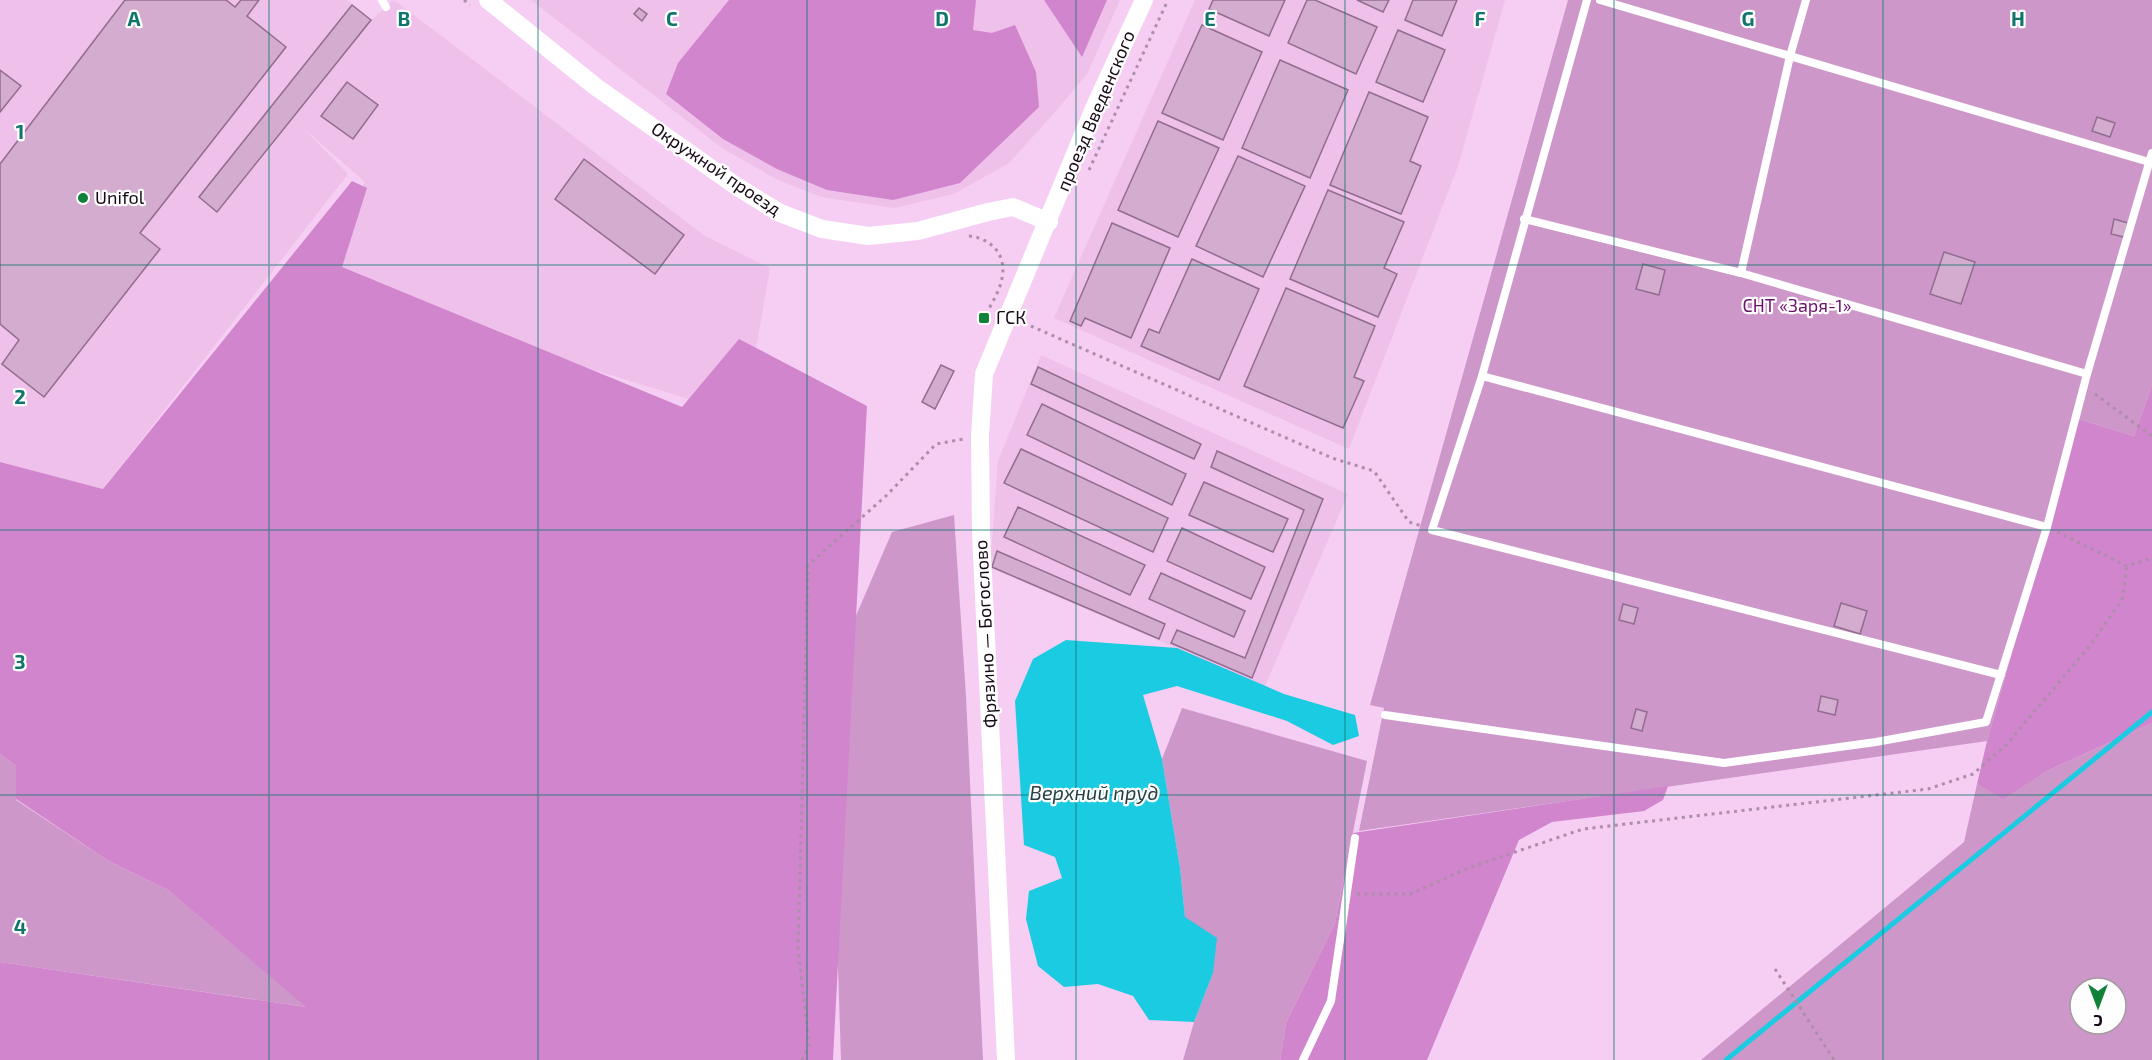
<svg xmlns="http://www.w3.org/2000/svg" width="2152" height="1060" viewBox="0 0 2152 1060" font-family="'Exo 2',sans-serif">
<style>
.built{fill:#eec0ea}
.green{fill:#cd97c9;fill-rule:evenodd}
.forest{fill:#d085cc}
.water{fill:#1bcbe1}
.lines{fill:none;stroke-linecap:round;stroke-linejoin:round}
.stream{stroke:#1bcbe1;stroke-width:5}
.building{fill:#d3acd0;stroke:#916d8f;stroke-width:1.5}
.path{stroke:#ac8daa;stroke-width:3;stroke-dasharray:3 4.5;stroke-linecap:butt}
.service{stroke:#fff;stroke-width:8}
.tertiary{stroke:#fff;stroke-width:18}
.grid{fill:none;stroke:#0f766e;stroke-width:1.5;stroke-opacity:0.55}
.poi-dot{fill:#108138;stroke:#fefefe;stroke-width:2}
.labels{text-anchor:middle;stroke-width:4.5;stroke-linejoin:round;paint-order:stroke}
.street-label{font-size:18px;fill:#170a16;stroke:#fefefe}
.poi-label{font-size:18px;fill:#170a16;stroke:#fefefe;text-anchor:start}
.park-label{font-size:18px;fill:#6d116b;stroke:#fefefe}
.water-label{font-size:20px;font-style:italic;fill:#274044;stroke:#fefefe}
.grid-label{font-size:20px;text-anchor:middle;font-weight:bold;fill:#0f766e;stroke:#fefefe;stroke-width:4.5;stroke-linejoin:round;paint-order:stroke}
</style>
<rect width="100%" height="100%" fill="#f6cef3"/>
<g class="built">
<polygon points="0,0 347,0 371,20 394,0 705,236 770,268 754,360 708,405 300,279 365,182 302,127 348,174 103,489 0,462"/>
<polygon points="531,0 1120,0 1087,74 1048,120 1009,163 954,194 894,208 821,197 776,179 722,148"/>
<polygon points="1195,0 1505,0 1458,166 1349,449 1054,318"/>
<polygon points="1041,355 1348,494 1265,686 990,568 998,461"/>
</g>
<g class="green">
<polygon points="1568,0 2152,0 2152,385 2134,436 2078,419 1987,741 1359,831 1384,708 1370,705"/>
<polygon points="954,515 966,696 983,1060 841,1060 837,935 846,639 892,532"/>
<polygon points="1182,708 1367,761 1335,923 1286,1023 1280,1060 1183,1060 1194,1022 1213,973 1185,917 1180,868 1162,759"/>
<path d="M2152,723v337h-451l263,-218 13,-58 26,14 44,-27zM2080,988h36v36h-36z"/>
<polygon points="0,754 16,766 16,800 107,860 168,890 307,1007 0,962"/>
</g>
<g class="forest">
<polygon points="729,0 976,0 973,30 992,33 1015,25 1036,72 1039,107 960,183 893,200 827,190 777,169 723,139 666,94 678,63"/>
<polygon points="1044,0 1107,0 1082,57"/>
<polygon points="352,181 367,188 342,267 682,407 739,339 867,406 833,1060 0,1060 0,962 306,1007 168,890 107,860 16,799 16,766 0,754 0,462 103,489"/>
<polygon points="2152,385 2152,723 2047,771 2003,799 1977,784 1987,741 2078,419 2134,436"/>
<polygon points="1668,786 1663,800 1644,811 1552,822 1519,840 1427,1060 1280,1060 1286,1023 1335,923 1353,833"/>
</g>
<polygon class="water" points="1066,640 1177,648 1284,694 1355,715 1359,736 1333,745 1287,721 1177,686 1143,695 1162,759 1180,868 1185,917 1217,938 1213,973 1194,1022 1149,1020 1133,996 1098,984 1064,987 1038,966 1026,919 1029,891 1062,878 1055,857 1024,845 1015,701 1033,659"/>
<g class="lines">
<polyline class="stream" points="1726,1060 2152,712"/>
</g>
<g class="building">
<polygon points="125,0 226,0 235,7 241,0 259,0 247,16 286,47 140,233 160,249 44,397 2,364 19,340 0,324 0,164"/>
<polygon points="1213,0 1285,0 1269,36 1209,9"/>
<polygon points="1307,0 1315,0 1377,27 1356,74 1288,43"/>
<polygon points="1357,0 1389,0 1383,12"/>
<polygon points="1413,0 1457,0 1442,36 1405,20"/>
<polygon points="352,5 371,20 217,212 199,197"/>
<polygon points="639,8 647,14 642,21 634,14"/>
<polygon points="1202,25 1262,52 1223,140 1162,113"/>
<polygon points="1398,30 1445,50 1423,102 1376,82"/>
<polygon points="1280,60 1348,90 1310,178 1242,148"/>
<polygon points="0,70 21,86 0,112"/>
<polygon points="347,82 378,105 353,139 321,116"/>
<polygon points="1369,92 1428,117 1410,161 1421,166 1401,214 1330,185"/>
<polygon points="2097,117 2115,123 2110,137 2092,131"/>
<polygon points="1158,121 1219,148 1178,237 1118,210"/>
<polygon points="1238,156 1305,186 1263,277 1196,246"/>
<polygon points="584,159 684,235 655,274 555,199"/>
<polygon points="1328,190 1404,222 1384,268 1397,274 1378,317 1290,279"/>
<polygon points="2114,219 2128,223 2124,237 2111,234"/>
<polygon points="1112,223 1170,248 1131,338 1085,318 1081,326 1070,321"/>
<polygon points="1944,252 1975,262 1961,304 1930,294"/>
<polygon points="1192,259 1259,289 1219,380 1141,346 1149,329 1159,333"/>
<polygon points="1643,264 1665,270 1659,295 1636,289"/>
<polygon points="1286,288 1375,326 1354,377 1364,381 1343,428 1244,386"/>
<polygon points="941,365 954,371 935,409 922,402"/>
<polygon points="1038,367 1201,444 1194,459 1031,384"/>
<polygon points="1042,404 1186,474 1172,505 1027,435"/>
<polygon points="1021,449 1168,518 1153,552 1004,483"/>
<polygon points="1217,451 1323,499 1252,678 1171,643 1177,630 1245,658 1304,510 1211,467"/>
<polygon points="1204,482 1288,519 1273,552 1189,515"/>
<polygon points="1018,507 1145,565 1130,595 1004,537"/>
<polygon points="1182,528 1265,567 1251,599 1167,561"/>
<polygon points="997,551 1165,624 1159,639 992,567"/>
<polygon points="1161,573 1245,611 1234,637 1149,599"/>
<polygon points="1841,603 1867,611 1860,634 1834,626"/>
<polygon points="1623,604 1638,608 1634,624 1619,620"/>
<polygon points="1821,696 1838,700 1835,715 1818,711"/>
<polygon points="1636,709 1647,712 1642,731 1631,728"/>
</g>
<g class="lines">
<g class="path">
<polyline points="464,0 470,5"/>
<polyline points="1089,170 1168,0"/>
<path d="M969,236c22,2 38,19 33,42 -2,13 -12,28 -18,40"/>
<polyline points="1024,323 1332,458 1374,471 1409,522 1422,526"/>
<polyline points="2095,394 2152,436"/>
<polyline points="2057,532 2127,566 2152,558"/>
<polyline points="1357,894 1410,894 1471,867 1583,829 1928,789 1973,774 2007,744 2088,648 2122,600 2127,566"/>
<polyline points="1775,969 1834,1060"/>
<polyline points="802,1060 809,1045 798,948 808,565 887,495 936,444 964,439"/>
</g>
<g class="service">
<polyline points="382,0 386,7"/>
<polyline points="1587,0 1482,376 1432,530 2001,675"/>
<polyline points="1600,0 2149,162"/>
<polyline points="1524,219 1741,273 2087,374"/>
<polyline points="1741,273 1790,56 1806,0"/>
<polyline points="1482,376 2047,527"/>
<polyline points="1385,715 1724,763 1876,742 1986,722 2047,527 2087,374 2152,153"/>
<polyline points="1303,1060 1331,1001 1355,838"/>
</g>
<g class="tertiary">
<polyline points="488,0 596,87 736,186 780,213 822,229 868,236 918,231 988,212 1013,207 1049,222"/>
<polyline points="1006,1060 981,533 980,436 984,374 1095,106 1144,0"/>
</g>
</g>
<path class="grid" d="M269,0v1060M538,0v1060M807,0v1060M1076,0v1060M1345,0v1060M1614,0v1060M1883,0v1060M0,265h2152M0,530h2152M0,795h2152"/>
<g class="poi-dot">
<circle cx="83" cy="198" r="6"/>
<rect x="978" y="312" width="12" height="12" rx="3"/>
</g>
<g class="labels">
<g class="street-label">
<text transform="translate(1096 111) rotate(-67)" y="6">проезд Введенского</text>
<text transform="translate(716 169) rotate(34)" y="6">Окружной проезд</text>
<text transform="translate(986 634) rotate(-93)" y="6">Фрязино — Богослово</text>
</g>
<g class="poi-label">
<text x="95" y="204">Unifol</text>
<text x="996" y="324">ГСК</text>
</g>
<g class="park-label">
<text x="1797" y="312">СНТ «Заря-1»</text>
</g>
<g class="water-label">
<text x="1094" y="800">Верхний пруд</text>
</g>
</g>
<g class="grid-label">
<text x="134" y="26">A</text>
<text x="404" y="26">B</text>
<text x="672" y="26">C</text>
<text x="942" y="26">D</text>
<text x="1210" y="26">E</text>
<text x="1480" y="26">F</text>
<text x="1748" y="26">G</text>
<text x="2018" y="26">H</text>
<text x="20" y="139">1</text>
<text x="20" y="404">2</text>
<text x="20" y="669">3</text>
<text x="20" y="934">4</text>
</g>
<g transform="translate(2098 1006) rotate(180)"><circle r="28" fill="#fefefe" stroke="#a29ca1" stroke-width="1.5"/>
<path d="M0-4.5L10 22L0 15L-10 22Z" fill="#108138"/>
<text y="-9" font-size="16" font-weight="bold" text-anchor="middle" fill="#170a16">С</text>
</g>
</svg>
